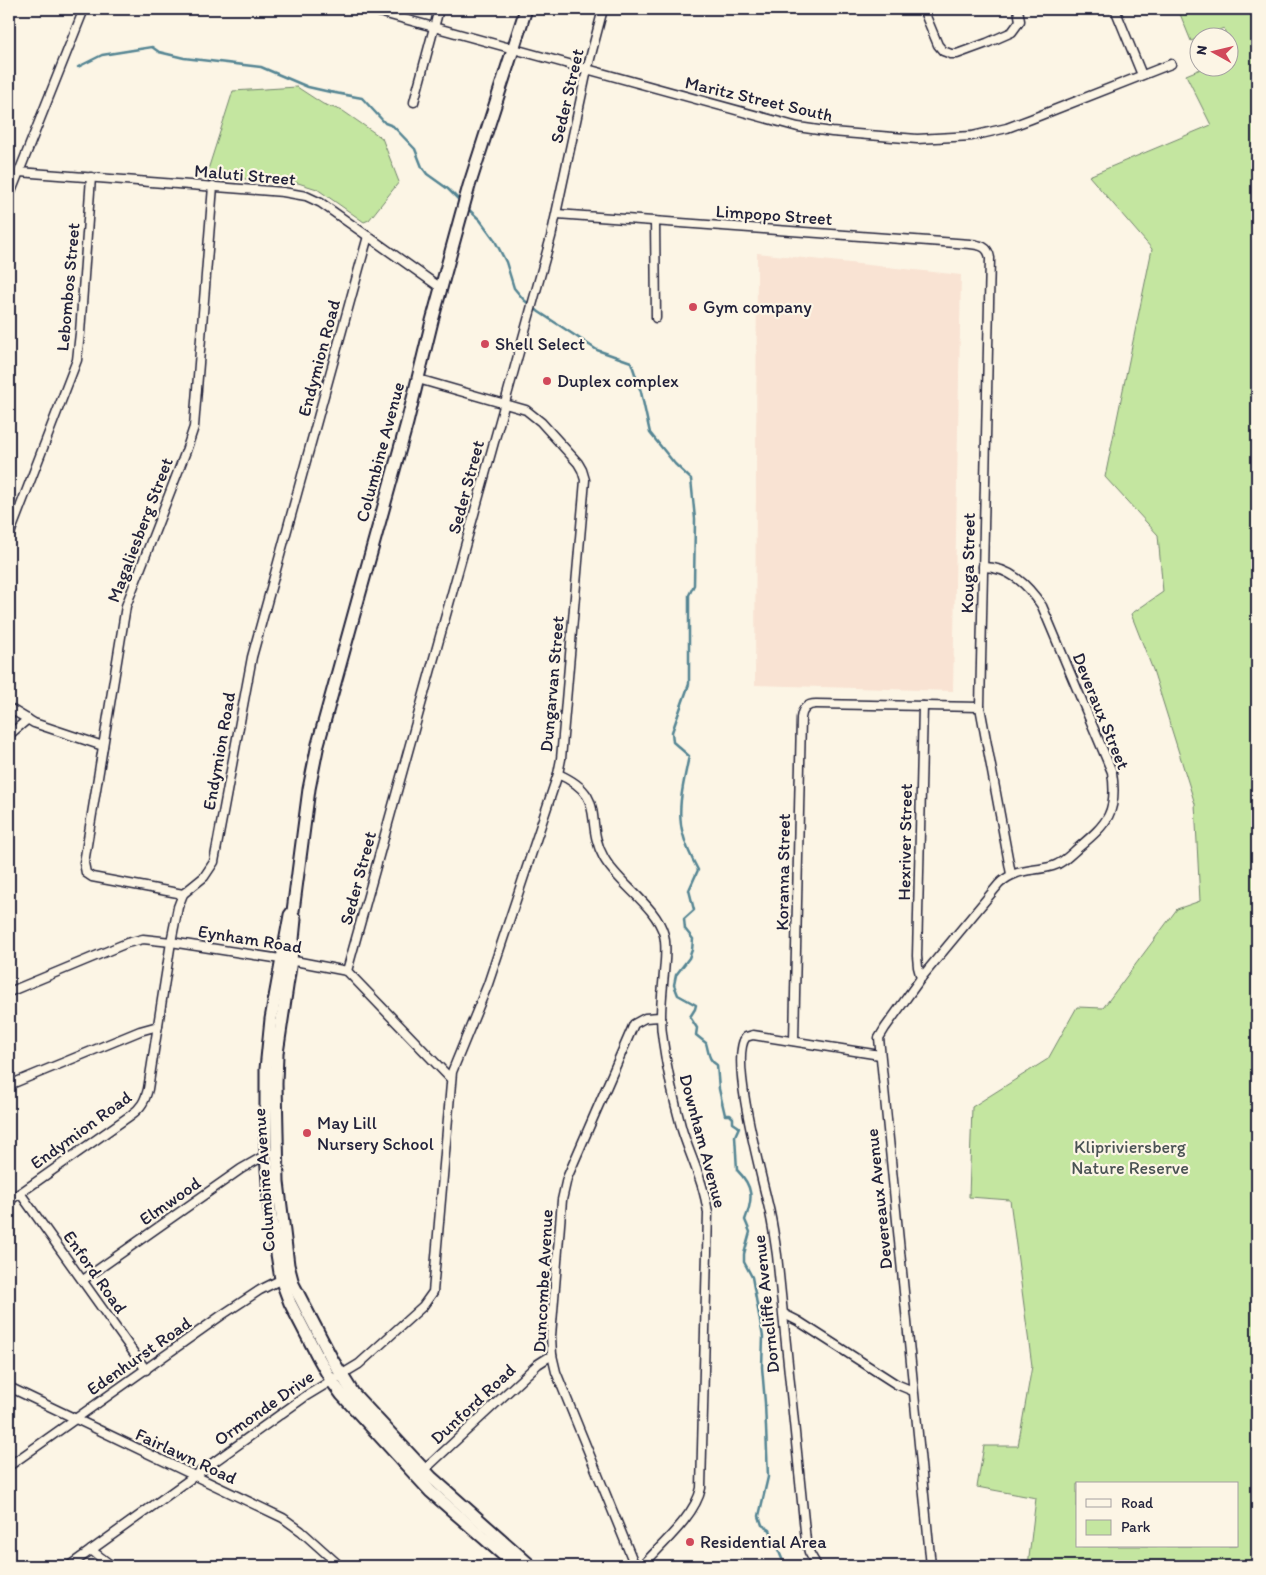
<svg xmlns="http://www.w3.org/2000/svg" width="1266" height="1575" viewBox="0 0 1266 1575" font-family="Itim,sans-serif">
<style>
.built{fill:#f9e3d3}
.green{fill:#c4e6a0;stroke:#73846e;fill-rule:evenodd}
.lines{fill:none;stroke-linecap:round;stroke-linejoin:round}
.stream{stroke:#548593;stroke-width:2.5}
.street-casing{stroke:#22223b;stroke-width:11}
.secondary-casing{stroke:#22223b;stroke-width:15}
.street{stroke:#fcf5e5;stroke-width:8}
.secondary{stroke:#fcf5e5;stroke-width:11}
.poi-dot{fill:#d1495b;stroke:#fcf5e5;stroke-width:2}
.labels{text-anchor:middle;stroke-width:4.5;stroke-linejoin:round;paint-order:stroke}
.street-label{font-size:18px;fill:#22223b;stroke:#fcf5e5}
.poi-label{font-size:18px;fill:#22223b;stroke:#fcf5e5;text-anchor:start}
.park-label{font-size:18px;fill:#4a5354;stroke:#fcf5e5}
</style>
<rect width="100%" height="100%" fill="#fcf5e5"/>
<filter id="ink" filterUnits="userSpaceOnUse"><feTurbulence type="fractalNoise" baseFrequency=".02" numOctaves="2"/><feDisplacementMap in="SourceGraphic" scale="10" xChannelSelector="R" yChannelSelector="G"/><feConvolveMatrix kernelMatrix="1 2 1 2 8 2 1 2 1" color-interpolation-filters="sRGB"/></filter>
<g filter="url(#ink)">
<polygon class="built" points="757,253 961,275 953,691 755,685"/>
<g class="green">
<path d="M1178,9h79v1557h-229l8,-68 -59,-11 7,-41h34l14,-80 -22,-166 -41,-3 3,-90 76,-48 29,-52 26,1 74,-99 23,-8 -5,-97 -42,-134 -22,-56 32,-22 -5,-57 -53,-58 47,-228 -63,-73 122,-51 -25,-50 17,-7h25v-30l-2,-1 -2,-9 -33,13zM1077,1484h160v62h-160z"/>
<polygon points="297,87 323,104 343,111 382,138 399,182 369,220 364,222 317,189 298,183 206,176 233,91"/>
</g>
<g class="lines">
<g class="stream">
<polyline points="78,67 102,55 152,47 159,52 184,58 261,67 308,87 330,92 362,98 385,123 393,126 415,149 422,167 427,174 448,189 461,202"/>
<path d="M467,208l13,12 14,19 12,23 8,26 10,12 15,12 58,38 34,12 10,30 9,41 25,31 16,15 4,40 -1,66 -5,10v89l-17,48 1,10 16,14c-5,25 -13,54 -6,78 3,13 9,25 15,36l-9,20 5,20 -10,9 1,10 8,10 -1,11 -3,8 -13,17 -2,10 4,10 18,10 -1,4 -5,8 7,11 -1,7 10,8c3,10 2,17 11,22l2,24 6,26h5l3,3v5l6,4 -4,9 2,34c17,17 16,29 8,50l5,12 -6,22v8l8,15 11,60 -1,30 3,36 3,74 -9,39 3,9 8,5 15,36"/>
</g>
<g class="street-casing">
<g id="street">
<polyline points="368,9 798,127 832,132 917,139 972,136 1007,128 1031,119 1171,64"/>
<polyline points="923,9 938,45 943,51 951,54 957,54 987,43 1012,32 1020,21 1018,9"/>
<polyline points="1115,9 1142,75"/>
<polyline points="414,102 439,9"/>
<polyline points="19,172 283,192 306,196 321,203 441,288"/>
<polyline points="9,197 84,9"/>
<path d="M557,214l413,30c10,1 18,2 20,14l-10,449 31,167"/>
<polyline points="655,221 656,318"/>
<polyline points="9,536 77,360 80,333 91,177"/>
<polyline points="9,708 34,723 103,746"/>
<polyline points="9,735 28,719"/>
<path d="M558,774c51,22 25,47 46,84 15,27 52,47 60,77 3,12 1,26 0,38 -2,23 -5,45 -1,68 4,29 11,60 19,89 9,28 22,53 26,83l-7,275c-5,27 -40,57 -59,78"/>
<polyline points="183,894 92,877 86,873 84,863 126,606 186,451 194,427 213,186"/>
<polyline points="347,971 551,237 587,70 603,9"/>
<polyline points="921,978 918,967 917,956 923,706"/>
<polyline points="9,992 127,943 143,939 171,942 300,962 347,971 450,1078"/>
<path d="M794,1041l7,-323c1,-9 6,-14 15,-14l164,3"/>
<polyline points="9,1085 140,1031 158,1026"/>
<polyline points="20,1193 146,1370"/>
<path d="M9,1201l122,-86c10,-7 14,-14 17,-26l23,-147 7,-35 5,-13 21,-17 10,-15 38,-205 116,-421"/>
<polyline points="83,1280 241,1169 269,1153"/>
<polyline points="784,1314 798,1321 896,1384 913,1391"/>
<polyline points="9,1387 283,1518 301,1531 340,1566"/>
<polyline points="9,1466 222,1315 260,1290 286,1277"/>
<polyline points="422,1472 538,1364 552,1355"/>
<polyline points="91,1550 112,1566"/>
<polyline points="69,1566 306,1396 359,1364 423,1306 433,1292 452,1072 488,984 558,774 561,759 585,480 582,470 578,463 541,422 526,410 418,379"/>
<polyline points="635,1566 556,1372 552,1355 551,1336 562,1200 567,1178 634,1024 645,1018 660,1017"/>
<path d="M817,1566l-8,-14 -3,-11 -29,-286c-2,-14 -4,-28 -7,-42 -6,-29 -42,-155 -24,-176l7,-2 127,20"/>
<path d="M931,1566l-52,-528 6,-10 36,-50 78,-94c16,-16 33,-12 54,-18 10,-3 17,-11 25,-18 30,-25 40,-36 34,-76l-70,-166c-14,-21 -32,-39 -59,-39"/>
</g>
</g>
<g class="secondary-casing">
<g id="secondary">
<polyline points="295,919 291,960 277,1053 276,1084 278,1182 288,1265 293,1284 333,1361 353,1393 431,1477 531,1566"/>
<polyline points="516,1566 430,1491 342,1395 331,1380 317,1355 290,1303 281,1279 270,1210 266,1155 266,1069 271,1019 290,915 293,911 309,789 318,744 407,423 432,321 469,186 526,9"/>
</g>
</g>
<use href="#street" class="street"/>
<use href="#secondary" class="secondary"/>
</g>
</g>
<g class="poi-dot">
<circle cx="693" cy="307" r="5"/>
<circle cx="485" cy="344" r="5"/>
<circle cx="547" cy="381" r="5"/>
<circle cx="307" cy="1133" r="5"/>
<circle cx="690" cy="1542" r="5"/>
</g>
<g class="labels">
<g class="street-label">
<text transform="translate(567 96) rotate(-77)" y="6">Seder Street</text>
<text transform="translate(759 99) rotate(13)" y="6">Maritz Street South</text>
<text transform="translate(245 175) rotate(5)" y="6">Maluti Street</text>
<text transform="translate(774 215) rotate(4)" y="6">Limpopo Street</text>
<text transform="translate(68 287) rotate(-85)" y="6">Lebombos Street</text>
<text transform="translate(319 358) rotate(-75)" y="6">Endymion Road</text>
<text transform="translate(380 452) rotate(-75)" y="6">Columbine Avenue</text>
<text transform="translate(466 487) rotate(-75)" y="6">Seder Street</text>
<text transform="translate(140 530) rotate(-69)" y="6">Magaliesberg Street</text>
<text transform="translate(968 563) rotate(-89)" y="6">Kouga Street</text>
<text transform="translate(552 684) rotate(-85)" y="6">Dungarvan Street</text>
<text transform="translate(1101 711) rotate(68)" y="6">Deveraux Street</text>
<text transform="translate(219 751) rotate(-80)" y="6">Endymion Road</text>
<text transform="translate(905 842) rotate(-89)" y="6">Hexriver Street</text>
<text transform="translate(783 872) rotate(-89)" y="6">Koranna Street</text>
<text transform="translate(358 878) rotate(-75)" y="6">Seder Street</text>
<text transform="translate(250 939) rotate(9)" y="6">Eynham Road</text>
<text transform="translate(81 1130) rotate(-36)" y="6">Endymion Road</text>
<text transform="translate(703 1141) rotate(75)" y="6">Downham Avenue</text>
<text transform="translate(264 1180) rotate(-94)" y="6">Columbine Avenue</text>
<text transform="translate(879 1199) rotate(-96)" y="6">Devereaux Avenue</text>
<text transform="translate(170 1201) rotate(-35)" y="6">Elmwood</text>
<text transform="translate(95 1272) rotate(55)" y="6">Enford Road</text>
<text transform="translate(543 1281) rotate(-87)" y="6">Duncombe Avenue</text>
<text transform="translate(766 1304) rotate(-96)" y="6">Dorncliffe Avenue</text>
<text transform="translate(139 1356) rotate(-35)" y="6">Edenhurst Road</text>
<text transform="translate(473 1404) rotate(-43)" y="6">Dunford Road</text>
<text transform="translate(264 1408) rotate(-35)" y="6">Ormonde Drive</text>
<text transform="translate(186 1456) rotate(25)" y="6">Fairlawn Road</text>
</g>
<g class="poi-label">
<text x="703" y="313">Gym company</text>
<text x="495" y="350">Shell Select</text>
<text x="557" y="387">Duplex complex</text>
<text x="317" y="1129">May Lill<tspan x="317" dy="21">Nursery School</tspan></text>
<text x="700" y="1548">Residential Area</text>
</g>
<g class="park-label">
<text x="1130" y="1153">Klipriviersberg<tspan x="1130" dy="21">Nature Reserve</tspan></text>
</g>
</g>
<rect width="1266" height="1575" fill="none" stroke="#fcf5e5" stroke-width="30"/>
<rect x="15" y="15" width="1236" height="1545" fill="none" stroke="#22223b" stroke-width="2" filter="url(#ink)"/>
<rect x="1076" y="1482" width="162" height="65" fill="#fcf5e5" stroke="#a5a1a1"/>
<rect x="1086" y="1499" width="25" height="8" fill="#fcf5e5" stroke="#a5a1a1"/>
<text x="1121" y="1508" font-size="15" fill="#22223b">Road</text>
<rect x="1086" y="1520" width="25" height="15" fill="#c4e6a0" stroke="#a5a1a1"/>
<text x="1121" y="1532" font-size="15" fill="#22223b">Park</text>
<g transform="translate(1214 52) rotate(278)"><circle r="24" fill="#fcf5e5" stroke="#a5a1a1"/>
<path d="M0-4L9 19L0 12L-9 19Z" fill="#d1495b"/>
<text y="-8" font-size="14" font-weight="bold" text-anchor="middle" fill="#22223b">N</text>
</g>
</svg>
